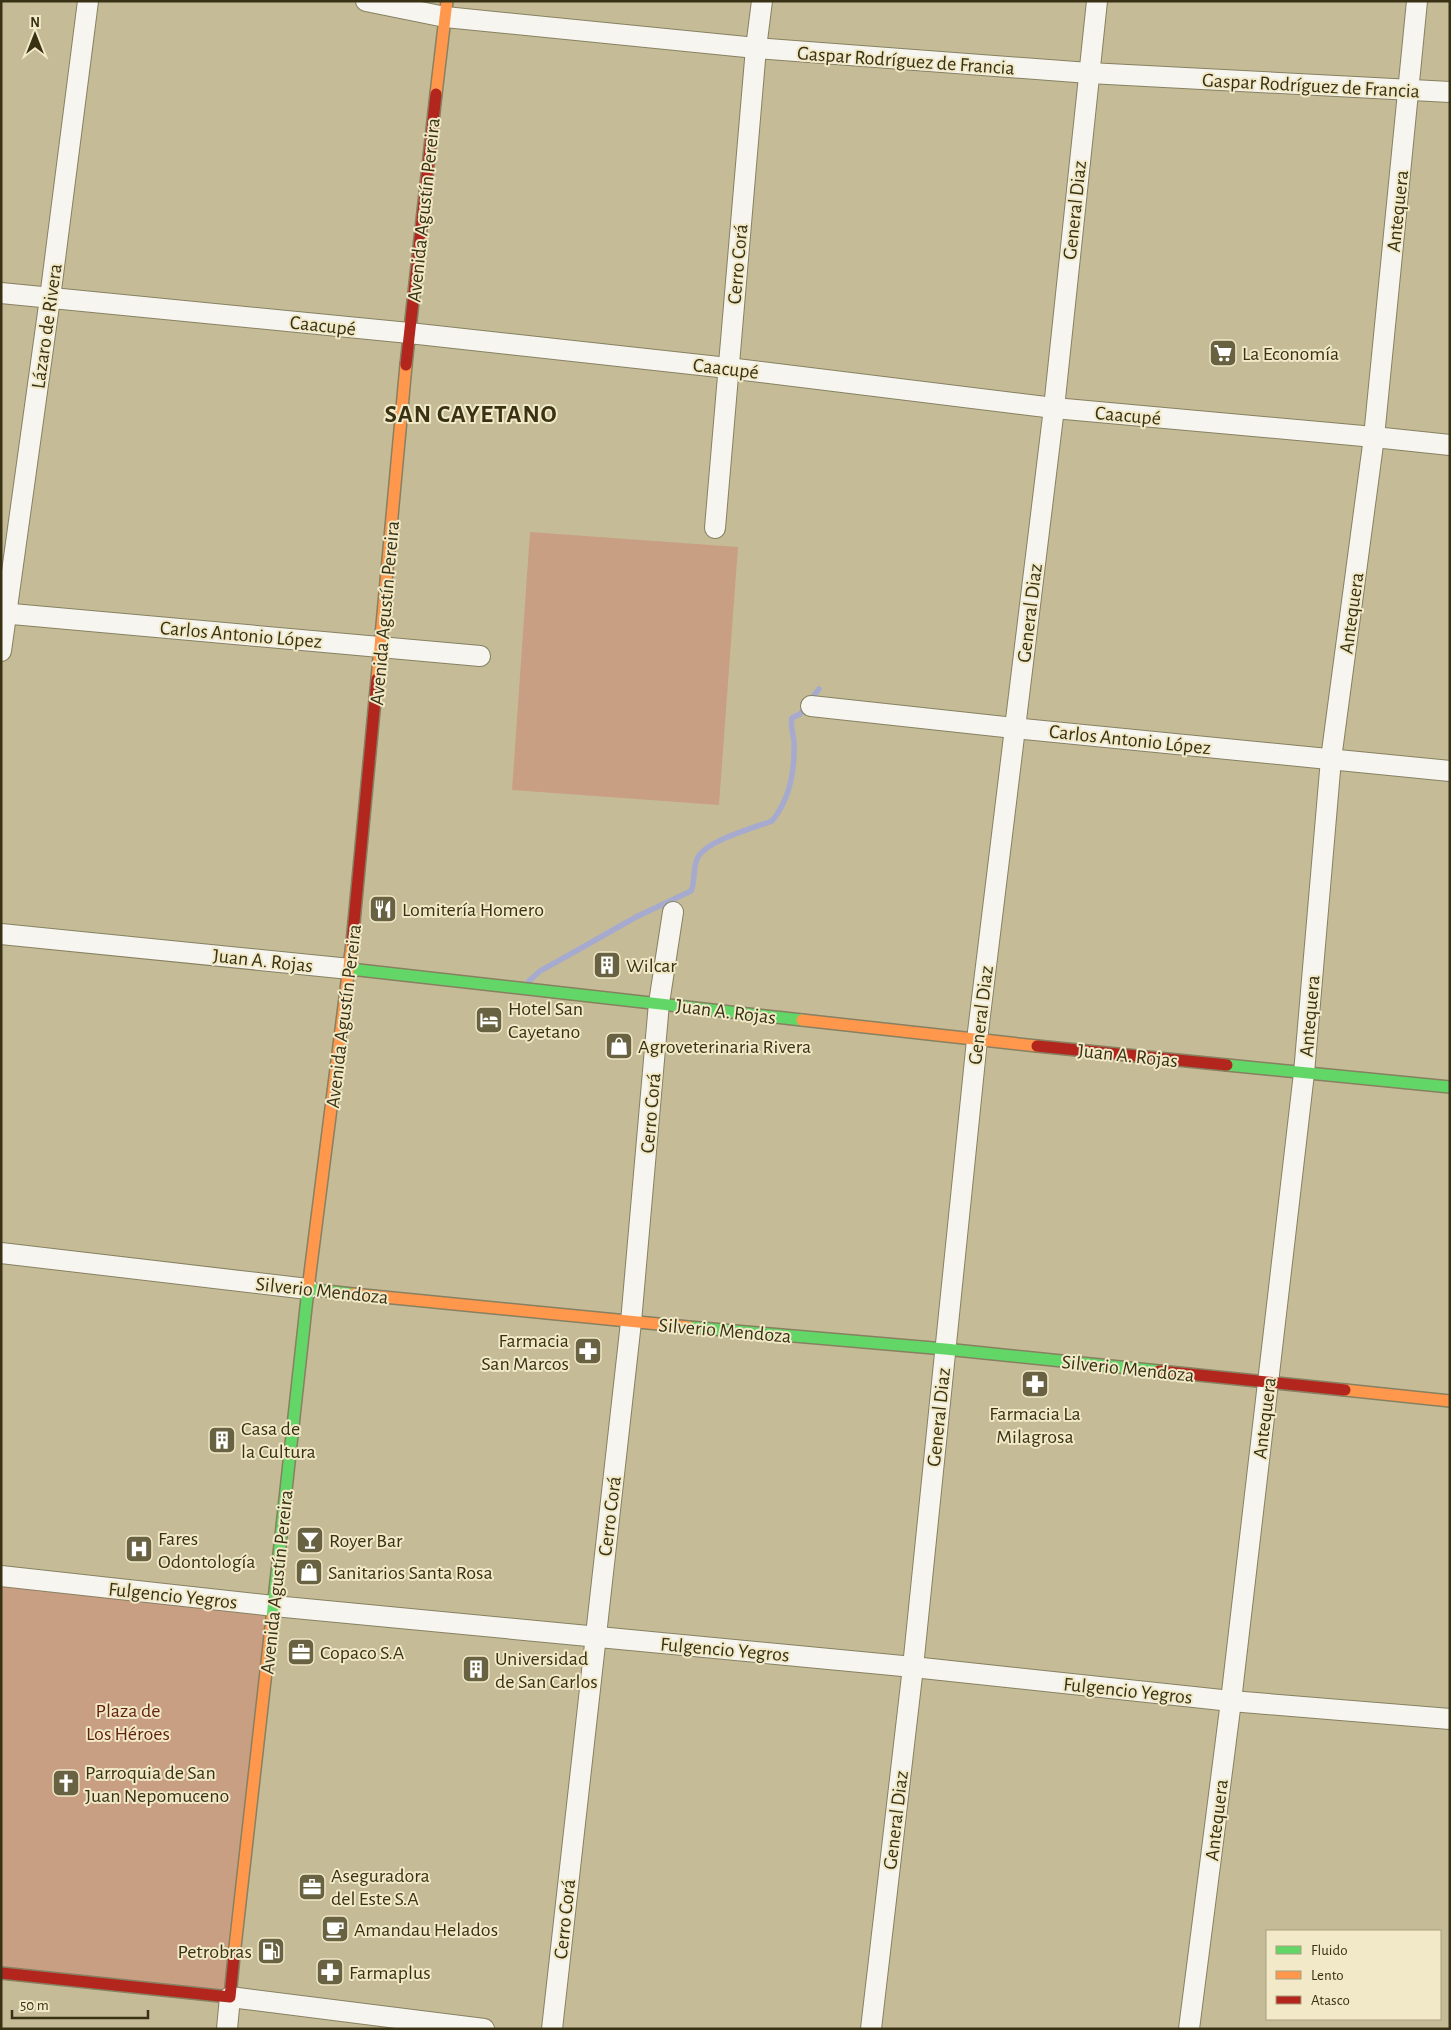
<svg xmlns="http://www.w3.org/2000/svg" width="1451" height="2030" viewBox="0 0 1451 2030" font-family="'Alegreya Sans',sans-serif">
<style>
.green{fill:#c99f84}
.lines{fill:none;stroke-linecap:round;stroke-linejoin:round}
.stream{stroke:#a6aacf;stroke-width:5.5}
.street-casing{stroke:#878061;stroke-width:22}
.fast-casing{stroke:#878061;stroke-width:14}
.slow-casing{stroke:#878061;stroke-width:14}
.jam-casing{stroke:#878061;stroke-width:14}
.street{stroke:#f6f5ef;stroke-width:20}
.fast{stroke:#63d668;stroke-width:11}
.slow{stroke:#ff974d;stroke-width:11}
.jam{stroke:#b3261e;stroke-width:11}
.labels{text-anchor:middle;stroke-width:4;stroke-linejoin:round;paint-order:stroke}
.street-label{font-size:20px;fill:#383114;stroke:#f1e9c7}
.poi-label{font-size:20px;fill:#383114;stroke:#f1e9c7;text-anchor:start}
.park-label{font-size:20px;fill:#621f0a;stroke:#f1e9c7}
.district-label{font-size:25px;font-weight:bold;letter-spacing:1px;fill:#383114;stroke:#f1e9c7}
</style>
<rect width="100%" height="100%" fill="#c5bc97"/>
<g class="green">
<polygon points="530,532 738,547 719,805 512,790"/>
<polygon points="1,1579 270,1608 228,1992 1,1970"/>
</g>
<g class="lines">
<path class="stream" d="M529,981l11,-10 20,-11 76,-43 55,-26c5,-11 1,-24 7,-34 10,-17 56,-29 74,-36 18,-22 23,-53 22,-80 -1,-9 -4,-15 -2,-23l8,-4 19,-25"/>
<g class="street-casing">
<g id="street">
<polyline points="366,1 445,17 756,48 1089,73 1450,92"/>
<polyline points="1,293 409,333 728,368 1054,408 1374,437 1450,445"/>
<polyline points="715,528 756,48 762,1"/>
<polyline points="1,613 480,656"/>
<polyline points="1,651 50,298 88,1"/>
<polyline points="811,706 1014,728 1450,771"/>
<polyline points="1,934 350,969"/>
<polyline points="1,1253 308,1289"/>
<polyline points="1,1576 274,1606 913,1667 1231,1701 1450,1719"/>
<polyline points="227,2029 230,1997 484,2029"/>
<polyline points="552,2029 631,1322 659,1003 673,912"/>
<polyline points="871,2029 913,1667 977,1040 1054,408 1097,1"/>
<polyline points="1189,2029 1231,1701 1304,1073 1331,759 1374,437 1417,1"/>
</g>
</g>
<g class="fast-casing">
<g id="fast">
<polyline points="350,969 802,1020"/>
<polyline points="1227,1065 1450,1087"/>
<polyline points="689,1327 945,1349 1159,1371"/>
<polyline points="272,1618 308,1289 353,1294"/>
</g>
</g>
<g class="slow-casing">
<g id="slow">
<polyline points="436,94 447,1"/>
<polyline points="377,679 406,365"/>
<polyline points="802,1020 1037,1046"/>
<polyline points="308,1289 352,943"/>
<polyline points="353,1294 689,1327"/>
<polyline points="1345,1390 1450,1401"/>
<polyline points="234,1956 272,1618"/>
</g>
</g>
<g class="jam-casing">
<g id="jam">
<polyline points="406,365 436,94"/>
<polyline points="352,943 377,679"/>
<polyline points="1037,1046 1227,1065"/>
<polyline points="1159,1371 1345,1390"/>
<polyline points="1,1973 230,1997 234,1956"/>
</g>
</g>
<use href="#street" class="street"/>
<use href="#fast" class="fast"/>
<use href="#slow" class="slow"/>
<use href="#jam" class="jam"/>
</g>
<defs>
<g id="supermarket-square" transform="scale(1.4375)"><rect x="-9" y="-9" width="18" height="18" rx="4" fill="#696242" stroke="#f1e9c7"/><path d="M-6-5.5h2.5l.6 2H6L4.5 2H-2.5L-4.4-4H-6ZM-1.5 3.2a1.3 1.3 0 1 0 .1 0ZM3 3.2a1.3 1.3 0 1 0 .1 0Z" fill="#fff"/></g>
<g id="restaurant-square" transform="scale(1.4375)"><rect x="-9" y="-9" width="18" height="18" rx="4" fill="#696242" stroke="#f1e9c7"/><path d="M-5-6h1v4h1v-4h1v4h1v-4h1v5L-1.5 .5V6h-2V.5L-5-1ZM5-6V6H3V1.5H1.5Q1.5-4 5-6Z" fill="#fff"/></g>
<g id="building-square" transform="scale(1.4375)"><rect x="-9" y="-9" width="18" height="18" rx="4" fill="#696242" stroke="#f1e9c7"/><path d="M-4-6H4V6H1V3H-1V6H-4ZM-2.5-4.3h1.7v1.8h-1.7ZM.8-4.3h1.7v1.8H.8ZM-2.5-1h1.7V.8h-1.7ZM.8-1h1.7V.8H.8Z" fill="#fff"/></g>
<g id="hotel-square" transform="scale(1.4375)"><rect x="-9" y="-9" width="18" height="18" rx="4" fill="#696242" stroke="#f1e9c7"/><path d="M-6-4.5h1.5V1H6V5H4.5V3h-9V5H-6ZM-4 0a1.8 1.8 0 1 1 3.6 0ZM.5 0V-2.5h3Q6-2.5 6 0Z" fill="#fff"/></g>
<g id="shop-square" transform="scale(1.4375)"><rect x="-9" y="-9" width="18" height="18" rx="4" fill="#696242" stroke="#f1e9c7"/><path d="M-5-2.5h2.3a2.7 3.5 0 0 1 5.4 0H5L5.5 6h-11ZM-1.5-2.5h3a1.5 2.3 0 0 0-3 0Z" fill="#fff"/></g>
<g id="pharmacy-square" transform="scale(1.4375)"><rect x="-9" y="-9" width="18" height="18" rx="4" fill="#696242" stroke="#f1e9c7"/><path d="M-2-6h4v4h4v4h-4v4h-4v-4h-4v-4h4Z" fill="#fff"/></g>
<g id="bar-square" transform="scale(1.4375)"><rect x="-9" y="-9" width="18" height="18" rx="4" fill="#696242" stroke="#f1e9c7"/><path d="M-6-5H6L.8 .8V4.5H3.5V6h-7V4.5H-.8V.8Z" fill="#fff"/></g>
<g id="hospital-square" transform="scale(1.4375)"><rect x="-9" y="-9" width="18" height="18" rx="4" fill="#696242" stroke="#f1e9c7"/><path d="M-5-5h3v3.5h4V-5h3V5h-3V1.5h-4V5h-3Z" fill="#fff"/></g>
<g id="office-square" transform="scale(1.4375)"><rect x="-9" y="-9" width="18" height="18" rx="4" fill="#696242" stroke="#f1e9c7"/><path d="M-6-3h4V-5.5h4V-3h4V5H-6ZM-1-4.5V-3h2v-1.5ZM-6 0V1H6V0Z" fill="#fff"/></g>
<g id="church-square" transform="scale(1.4375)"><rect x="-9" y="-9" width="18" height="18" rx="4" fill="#696242" stroke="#f1e9c7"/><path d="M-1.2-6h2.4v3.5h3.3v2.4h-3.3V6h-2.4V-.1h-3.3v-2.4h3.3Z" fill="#fff"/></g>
<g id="cafe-square" transform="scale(1.4375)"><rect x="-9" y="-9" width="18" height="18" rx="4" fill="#696242" stroke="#f1e9c7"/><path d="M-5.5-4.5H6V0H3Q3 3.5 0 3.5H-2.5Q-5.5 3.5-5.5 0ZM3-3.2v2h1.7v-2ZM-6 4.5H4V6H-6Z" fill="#fff"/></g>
<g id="fuel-square" transform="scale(1.4375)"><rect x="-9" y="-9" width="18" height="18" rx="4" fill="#696242" stroke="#f1e9c7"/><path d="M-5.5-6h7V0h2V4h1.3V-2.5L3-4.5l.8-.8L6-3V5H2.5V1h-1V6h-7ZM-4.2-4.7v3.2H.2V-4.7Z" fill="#fff"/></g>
</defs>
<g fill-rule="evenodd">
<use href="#supermarket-square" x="1223" y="353"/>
<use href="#restaurant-square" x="383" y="909"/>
<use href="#building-square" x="607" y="965"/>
<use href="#hotel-square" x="489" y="1020"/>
<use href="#shop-square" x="619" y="1046"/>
<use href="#pharmacy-square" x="588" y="1351"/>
<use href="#pharmacy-square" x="1035" y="1384"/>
<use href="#building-square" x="222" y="1440"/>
<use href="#bar-square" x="310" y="1540"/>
<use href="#hospital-square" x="139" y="1549"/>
<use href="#shop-square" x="309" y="1572"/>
<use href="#office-square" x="301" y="1652"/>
<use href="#building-square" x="476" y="1669"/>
<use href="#church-square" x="66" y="1783"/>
<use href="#office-square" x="312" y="1887"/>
<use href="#cafe-square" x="335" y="1929"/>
<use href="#fuel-square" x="271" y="1951"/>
<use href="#pharmacy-square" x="330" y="1972"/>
</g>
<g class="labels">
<g class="street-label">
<text transform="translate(906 60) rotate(4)" y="7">Gaspar Rodríguez de Francia</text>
<text transform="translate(1311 85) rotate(3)" y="7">Gaspar Rodríguez de Francia</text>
<text transform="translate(423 210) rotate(-84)" y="7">Avenida Agustín Pereira</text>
<text transform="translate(1074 210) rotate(-84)" y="7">General Diaz</text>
<text transform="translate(1397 211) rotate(-84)" y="7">Antequera</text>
<text transform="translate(737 264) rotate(-85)" y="7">Cerro Corá</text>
<text transform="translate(323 325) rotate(6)" y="7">Caacupé</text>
<text transform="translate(46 326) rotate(-82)" y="7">Lázaro de Rivera</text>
<text transform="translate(726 368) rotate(7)" y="7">Caacupé</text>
<text transform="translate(1128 415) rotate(5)" y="7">Caacupé</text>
<text transform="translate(384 613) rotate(-85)" y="7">Avenida Agustín Pereira</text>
<text transform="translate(1029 613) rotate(-83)" y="7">General Diaz</text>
<text transform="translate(1351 613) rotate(-82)" y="7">Antequera</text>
<text transform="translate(241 634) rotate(5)" y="7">Carlos Antonio López</text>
<text transform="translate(1130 739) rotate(6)" y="7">Carlos Antonio López</text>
<text transform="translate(263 960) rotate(6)" y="7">Juan A. Rojas</text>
<text transform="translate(726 1011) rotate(7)" y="7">Juan A. Rojas</text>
<text transform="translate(980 1015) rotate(-83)" y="7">General Diaz</text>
<text transform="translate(343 1016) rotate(-83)" y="7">Avenida Agustín Pereira</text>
<text transform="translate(1309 1016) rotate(-85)" y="7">Antequera</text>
<text transform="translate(1128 1055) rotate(6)" y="7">Juan A. Rojas</text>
<text transform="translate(650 1113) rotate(-85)" y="7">Cerro Corá</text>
<text transform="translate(322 1290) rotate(6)" y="7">Silverio Mendoza</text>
<text transform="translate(725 1330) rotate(5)" y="7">Silverio Mendoza</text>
<text transform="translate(1128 1368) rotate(6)" y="7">Silverio Mendoza</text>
<text transform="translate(938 1417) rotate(-84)" y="7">General Diaz</text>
<text transform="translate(1264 1418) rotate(-83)" y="7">Antequera</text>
<text transform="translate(609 1516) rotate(-83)" y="7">Cerro Corá</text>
<text transform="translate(276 1582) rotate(-84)" y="7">Avenida Agustín Pereira</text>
<text transform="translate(173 1595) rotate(6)" y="7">Fulgencio Yegros</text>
<text transform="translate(725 1649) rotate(5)" y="7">Fulgencio Yegros</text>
<text transform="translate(1128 1690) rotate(6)" y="7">Fulgencio Yegros</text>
<text transform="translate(895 1820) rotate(-83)" y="7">General Diaz</text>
<text transform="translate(1216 1820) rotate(-83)" y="7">Antequera</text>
<text transform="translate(564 1919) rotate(-84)" y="7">Cerro Corá</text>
</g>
<g class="poi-label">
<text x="1242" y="360">La Economía</text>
<text x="402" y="916">Lomitería Homero</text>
<text x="626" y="972">Wilcar</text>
<text x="508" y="1015">Hotel San<tspan x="508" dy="23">Cayetano</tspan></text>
<text x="638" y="1053">Agroveterinaria Rivera</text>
<text x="569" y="1347" text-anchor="end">Farmacia<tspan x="569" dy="23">San Marcos</tspan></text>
<text x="1035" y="1420" text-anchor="middle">Farmacia La<tspan x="1035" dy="23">Milagrosa</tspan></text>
<text x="241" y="1435">Casa de<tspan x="241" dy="23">la Cultura</tspan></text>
<text x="158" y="1545">Fares<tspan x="158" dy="23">Odontología</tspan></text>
<text x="329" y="1547">Royer Bar</text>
<text x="328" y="1579">Sanitarios Santa Rosa</text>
<text x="320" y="1659">Copaco S.A</text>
<text x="495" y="1665">Universidad<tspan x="495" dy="23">de San Carlos</tspan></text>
<text x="85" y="1779">Parroquia de San<tspan x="85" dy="23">Juan Nepomuceno</tspan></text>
<text x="331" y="1882">Aseguradora<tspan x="331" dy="23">del Este S.A</tspan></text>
<text x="354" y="1936">Amandau Helados</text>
<text x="252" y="1958" text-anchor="end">Petrobras</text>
<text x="349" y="1979">Farmaplus</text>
</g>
<g class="park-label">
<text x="128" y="1717">Plaza de<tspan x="128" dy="23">Los Héroes</tspan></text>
</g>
<g class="district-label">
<text x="471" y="422">SAN CAYETANO</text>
</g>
</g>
<rect width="1451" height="2030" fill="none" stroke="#383114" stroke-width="5"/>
<rect x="1266" y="1930" width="175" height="90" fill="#f1e9c7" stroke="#a79f7f"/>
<rect x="1276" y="1946" width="25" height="8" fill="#63d668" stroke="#a79f7f"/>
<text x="1311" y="1955" font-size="15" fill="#383114">Fluido</text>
<rect x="1276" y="1971" width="25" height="8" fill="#ff974d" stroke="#a79f7f"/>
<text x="1311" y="1980" font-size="15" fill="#383114">Lento</text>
<rect x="1276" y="1996" width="25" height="8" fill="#b3261e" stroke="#a79f7f"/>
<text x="1311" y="2005" font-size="15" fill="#383114">Atasco</text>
<g transform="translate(35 35)" stroke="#f1e9c7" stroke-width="4" paint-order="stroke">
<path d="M0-4L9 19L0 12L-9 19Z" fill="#383114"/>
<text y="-8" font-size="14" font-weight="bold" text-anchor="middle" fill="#383114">N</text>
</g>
<path d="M12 2010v8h136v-8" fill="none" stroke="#383114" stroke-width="2.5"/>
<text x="20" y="2010" font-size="15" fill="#383114" stroke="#f1e9c7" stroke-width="4" paint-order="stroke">50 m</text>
</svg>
